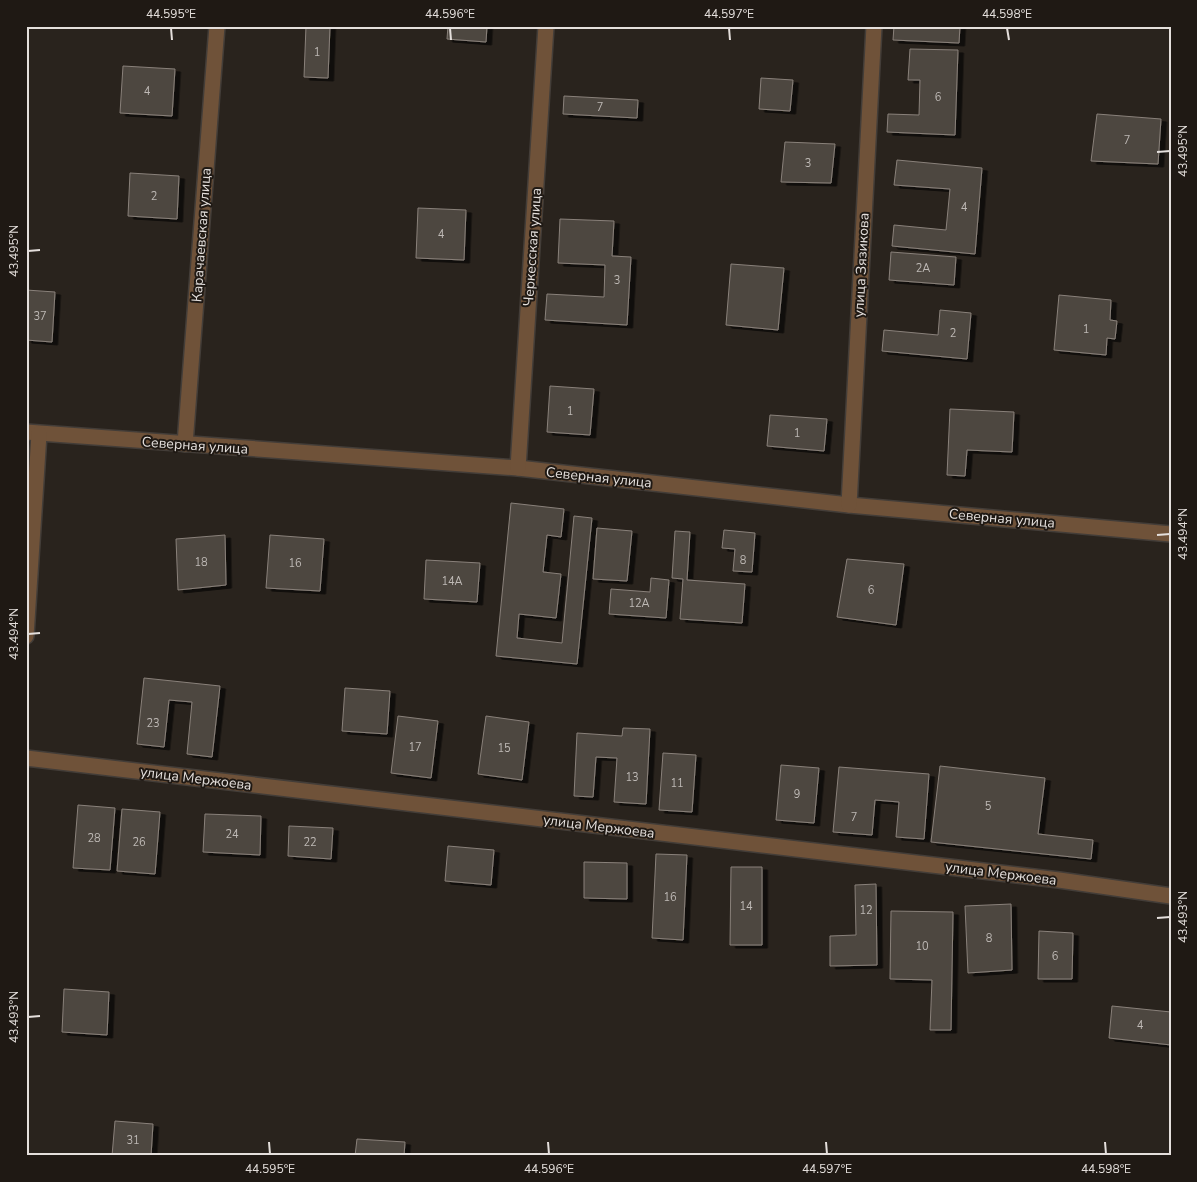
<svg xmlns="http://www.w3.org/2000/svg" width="1197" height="1182" viewBox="0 0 1197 1182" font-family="'Nunito Sans',sans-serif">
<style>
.building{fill:#4e4741;stroke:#89817a;filter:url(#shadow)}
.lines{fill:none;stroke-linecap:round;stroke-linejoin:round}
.minor-casing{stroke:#433d38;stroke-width:18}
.minor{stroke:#6f5239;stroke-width:15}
.ticks{fill:none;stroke:#e4dfdc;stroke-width:2}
.labels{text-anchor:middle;stroke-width:4;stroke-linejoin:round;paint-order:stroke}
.number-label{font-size:11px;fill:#beb9b5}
.street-label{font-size:14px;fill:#e4dfdc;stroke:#1f1914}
.neatline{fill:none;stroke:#e4dfdc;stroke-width:2}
.ticks-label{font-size:12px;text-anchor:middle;fill:#e4dfdc}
</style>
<defs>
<filter id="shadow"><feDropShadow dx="5.5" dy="3" stdDeviation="0" flood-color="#0009"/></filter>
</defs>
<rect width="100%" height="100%" fill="#29231d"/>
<g class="building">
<polygon points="306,26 330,26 328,78 304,77"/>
<polygon points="448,26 487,26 486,42 447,39"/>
<polygon points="894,26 960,26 959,43 893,40"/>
<polygon points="910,49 958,50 955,135 887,132 888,114 919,115 920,80 908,80"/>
<polygon points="123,66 175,69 172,116 120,113"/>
<polygon points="761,78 793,80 790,111 759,109"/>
<polygon points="564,96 638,100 637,118 563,114"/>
<polygon points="1097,114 1161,119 1158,164 1091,161"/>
<polygon points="785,142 835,144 831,183 781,182"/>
<polygon points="897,160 982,168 975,254 892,246 894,225 946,230 950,189 894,185"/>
<polygon points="130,173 179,176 177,219 128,216"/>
<polygon points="418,208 466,210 464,260 416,258"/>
<polygon points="560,219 614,221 612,256 631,257 627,325 545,320 547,294 604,297 605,265 558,263"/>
<polygon points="891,252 956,257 954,285 889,280"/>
<polygon points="731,264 784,268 778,330 726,325"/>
<polygon points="26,290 55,292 52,342 26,340"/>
<polygon points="1059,295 1111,300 1110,320 1117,321 1115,339 1107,338 1106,355 1054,350"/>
<polygon points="940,310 971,313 967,359 882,351 884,330 938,335"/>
<polygon points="550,386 594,389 590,435 547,432"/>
<polygon points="950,409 1014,412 1012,452 967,450 965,476 947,475"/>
<polygon points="770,415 827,419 824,451 767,446"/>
<polygon points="511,503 564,509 561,537 547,535 543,572 561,574 556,618 519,614 517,638 562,643 574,516 592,518 577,664 496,656"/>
<polygon points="597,528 632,531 627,581 593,579"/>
<polygon points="724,530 755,533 752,572 733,571 735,549 722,548"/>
<polygon points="675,531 690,532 687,580 745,584 742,623 680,619 683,579 672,578"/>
<polygon points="225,535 226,585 178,590 176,539"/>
<polygon points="270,535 324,539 320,591 266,588"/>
<polygon points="847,559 904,564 896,625 837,617"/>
<polygon points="426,560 480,563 477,602 424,599"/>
<polygon points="651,578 669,580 666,618 609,614 611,589 650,592"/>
<polygon points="144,678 220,686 212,757 187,754 192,702 169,700 164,747 137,744"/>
<polygon points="345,688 390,691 387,734 342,731"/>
<polygon points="398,716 438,721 431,778 391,773"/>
<polygon points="486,716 529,722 522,780 478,774"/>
<polygon points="623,728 650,729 646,804 614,802 617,758 596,757 593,797 574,796 577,733 622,736"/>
<polygon points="663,753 696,755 692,812 659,810"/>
<polygon points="781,765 819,768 814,823 776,820"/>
<polygon points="940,766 1045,778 1038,834 1093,840 1091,859 931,842"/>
<polygon points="839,767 929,774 924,839 896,837 899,802 875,800 872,835 833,832"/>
<polygon points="78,805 115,808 110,870 73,868"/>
<polygon points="122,809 160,812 155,874 117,871"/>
<polygon points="205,814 261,816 260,855 203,852"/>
<polygon points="289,826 333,828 331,859 288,856"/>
<polygon points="448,846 494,850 491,885 445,881"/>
<polygon points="656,854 687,855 683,940 652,938"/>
<polygon points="584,862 627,863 627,899 584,898"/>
<polygon points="731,867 762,867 762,945 730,945"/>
<polygon points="876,884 877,965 830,966 830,936 856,935 855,885"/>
<polygon points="1011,904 1012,970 968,973 965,906"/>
<polygon points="891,911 953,912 951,1030 930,1030 932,980 890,979"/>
<polygon points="1039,931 1073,933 1072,979 1038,979"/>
<polygon points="64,989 109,992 107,1035 62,1032"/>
<polygon points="1112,1006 1171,1012 1171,1045 1109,1038"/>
<polygon points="115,1121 153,1124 151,1156 112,1156"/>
<polygon points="357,1139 405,1142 404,1156 355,1156"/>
</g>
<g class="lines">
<g class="minor-casing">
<g id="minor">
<polyline points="26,432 518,468 849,505 1171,534"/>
<polyline points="185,444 217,26"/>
<polyline points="518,468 546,26"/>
<polyline points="849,505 874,26"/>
<polyline points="26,636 39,434"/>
<polyline points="26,758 1059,880 1171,896"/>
</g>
</g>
<use href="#minor" class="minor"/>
</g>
<path class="ticks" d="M171,28l1,12M450,28l1,12M729,28l1,12M1007,28l2,12M1157,152l13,-1M28,251l12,-1M1157,535l13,-1M28,634l12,-1M1157,918l13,-1M28,1017l12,-1M269,1142l1,12M548,1142l1,12M826,1142l1,12M1105,1142l1,12"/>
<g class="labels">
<g class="number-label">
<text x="317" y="56">1</text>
<text x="147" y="95">4</text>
<text x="938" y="101">6</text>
<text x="600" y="111">7</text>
<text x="1127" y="144">7</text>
<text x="808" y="167">3</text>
<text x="154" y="200">2</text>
<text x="964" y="211">4</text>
<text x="441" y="238">4</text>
<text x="923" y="272">2А</text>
<text x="617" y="284">3</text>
<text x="40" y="320">37</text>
<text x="1086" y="333">1</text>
<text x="953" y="337">2</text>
<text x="570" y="415">1</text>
<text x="797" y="437">1</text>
<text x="743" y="564">8</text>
<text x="201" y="566">18</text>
<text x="295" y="567">16</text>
<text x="452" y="585">14А</text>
<text x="871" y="594">6</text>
<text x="639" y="607">12А</text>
<text x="153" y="727">23</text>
<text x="415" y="751">17</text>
<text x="504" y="752">15</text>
<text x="632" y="781">13</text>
<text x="677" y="787">11</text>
<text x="797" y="798">9</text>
<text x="988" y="810">5</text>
<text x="854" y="821">7</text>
<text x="232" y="838">24</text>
<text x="94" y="842">28</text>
<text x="139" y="846">26</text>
<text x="310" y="846">22</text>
<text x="670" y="901">16</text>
<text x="746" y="910">14</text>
<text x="866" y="914">12</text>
<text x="989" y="942">8</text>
<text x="922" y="950">10</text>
<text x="1055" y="960">6</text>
<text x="1140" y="1029">4</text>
<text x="133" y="1144">31</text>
</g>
<g class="street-label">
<text transform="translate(201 235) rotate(-86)" y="5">Карачаевская улица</text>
<text transform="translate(532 247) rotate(-86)" y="5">Черкесская улица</text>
<text transform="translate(861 265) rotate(-87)" y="5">улица Зязикова</text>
<text transform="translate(195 445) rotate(4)" y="5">Северная улица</text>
<text transform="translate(599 477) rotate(6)" y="5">Северная улица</text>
<text transform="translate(1002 518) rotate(5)" y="5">Северная улица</text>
<text transform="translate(196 778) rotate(7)" y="5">улица Мержоева</text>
<text transform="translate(599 826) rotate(7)" y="5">улица Мержоева</text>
<text transform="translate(1001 873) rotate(7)" y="5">улица Мержоева</text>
</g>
</g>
<rect width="1197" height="1182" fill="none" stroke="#1f1914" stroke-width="55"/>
<rect x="28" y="28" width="1142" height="1126" class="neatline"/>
<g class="ticks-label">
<text x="171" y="18">44.595°E</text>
<text x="450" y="18">44.596°E</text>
<text x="729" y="18">44.597°E</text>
<text x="1007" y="18">44.598°E</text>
<text transform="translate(1183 151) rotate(-90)" y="4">43.495°N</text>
<text transform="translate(14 251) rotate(-90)" y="4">43.495°N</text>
<text transform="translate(1183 534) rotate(-90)" y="4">43.494°N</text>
<text transform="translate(14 634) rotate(-90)" y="4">43.494°N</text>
<text transform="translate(1183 917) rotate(-90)" y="4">43.493°N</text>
<text transform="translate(14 1017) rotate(-90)" y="4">43.493°N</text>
<text x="270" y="1173">44.595°E</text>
<text x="549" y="1173">44.596°E</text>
<text x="827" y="1173">44.597°E</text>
<text x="1106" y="1173">44.598°E</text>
</g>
</svg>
